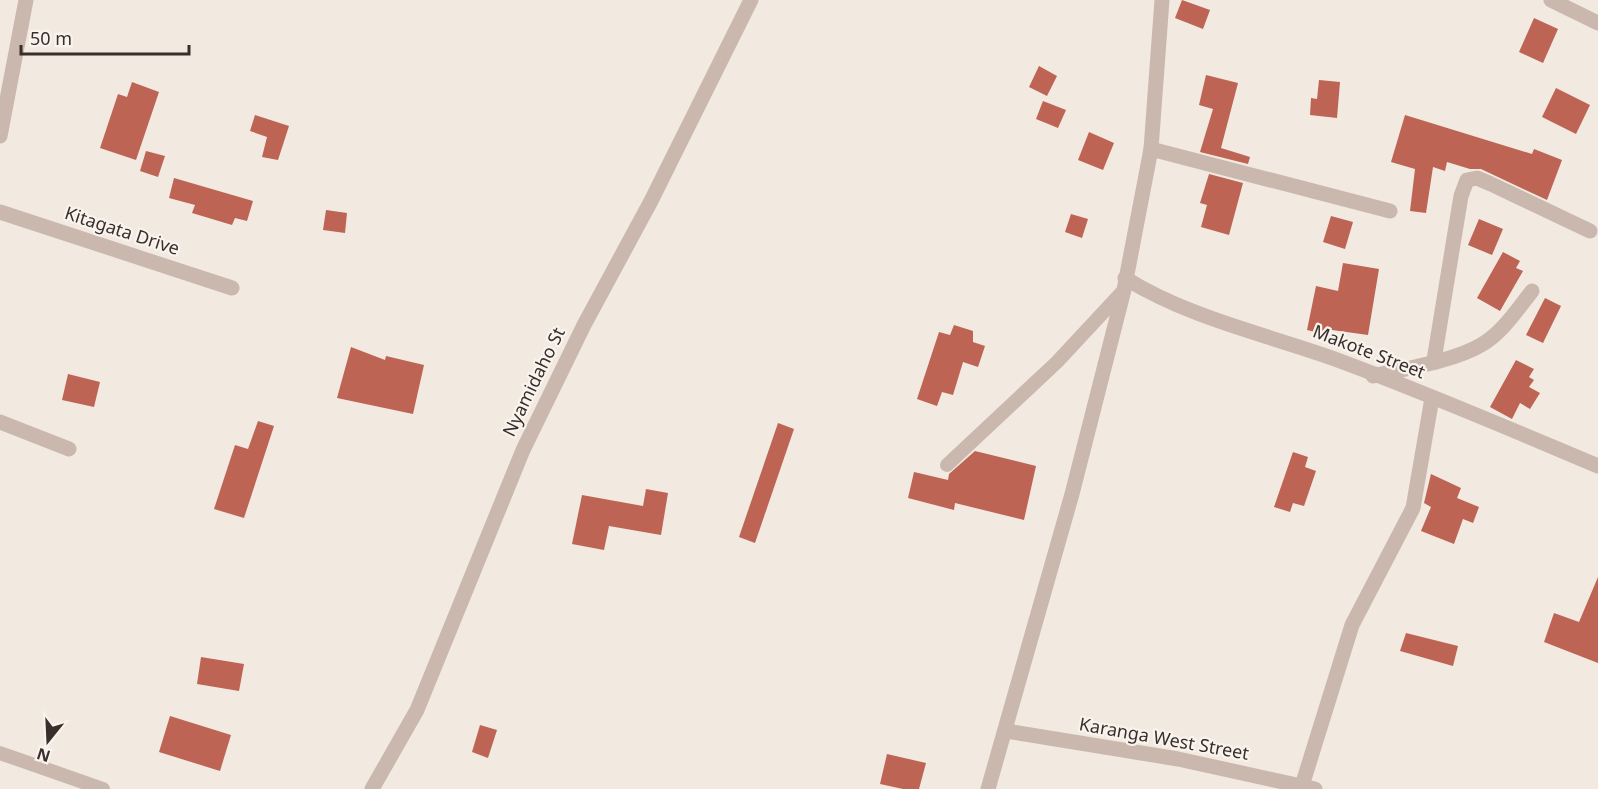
<svg xmlns="http://www.w3.org/2000/svg" width="1598" height="789" viewBox="0 0 1598 789" font-family="'Noto Sans',sans-serif">
<style>
.building{fill:#bd6454}
.lines{fill:none;stroke-linecap:round;stroke-linejoin:round}
.lane{stroke:#cab8ae;stroke-width:14}
.street{stroke:#cab8ae;stroke-width:15}
.labels{text-anchor:middle;stroke-width:4.5;stroke-linejoin:round;paint-order:stroke}
.street-label{font-size:18px;fill:#392e2b;stroke:#f9f3ee}
</style>
<rect width="100%" height="100%" fill="#f2e9e1"/>
<g class="building">
<polygon points="1182,0 1210,10 1203,29 1175,18"/>
<polygon points="1534,18 1558,29 1543,63 1519,52"/>
<polygon points="1039,66 1057,76 1047,96 1029,87"/>
<polygon points="1206,75 1238,83 1221,148 1250,157 1248,164 1200,152 1213,109 1199,105"/>
<polygon points="1319,80 1340,82 1337,118 1310,115 1311,98 1317,99"/>
<polygon points="132,82 159,92 136,160 100,148 118,94 127,97"/>
<polygon points="1556,88 1590,105 1576,134 1542,117"/>
<polygon points="1043,101 1066,110 1058,128 1036,119"/>
<polygon points="255,115 289,126 278,160 262,157 267,137 250,131"/>
<polygon points="1405,115 1532,154 1534,149 1562,160 1547,200 1481,169 1470,169 1447,162 1445,171 1433,167 1426,213 1410,211 1415,169 1391,162"/>
<polygon points="1089,132 1114,143 1103,170 1078,160"/>
<polygon points="146,151 165,156 158,177 140,171"/>
<polygon points="1209,174 1243,183 1229,235 1201,227 1207,205 1200,203"/>
<polygon points="174,178 253,201 247,221 235,218 232,225 192,213 195,205 169,198"/>
<polygon points="326,210 347,213 345,233 323,230"/>
<polygon points="1071,214 1088,219 1082,238 1065,232"/>
<polygon points="1331,216 1353,222 1345,249 1323,242"/>
<polygon points="1479,219 1503,229 1492,255 1468,245"/>
<polygon points="1503,252 1520,261 1516,268 1523,271 1500,311 1477,298"/>
<polygon points="1343,263 1379,269 1368,335 1325,329 1324,334 1307,330 1316,286 1338,291"/>
<polygon points="1545,298 1561,306 1543,343 1526,335"/>
<polygon points="954,325 973,331 973,342 985,346 978,367 963,362 953,395 942,392 937,406 917,399 939,332 950,335"/>
<polygon points="351,347 385,360 386,356 424,365 413,414 337,398"/>
<polygon points="1516,360 1534,369 1529,377 1534,380 1529,387 1540,393 1530,409 1520,403 1512,419 1490,407"/>
<polygon points="68,374 100,382 94,407 62,400"/>
<polygon points="258,421 274,426 244,518 214,509 235,445 248,449"/>
<polygon points="778,423 794,429 755,543 739,537"/>
<polygon points="975,451 1036,466 1024,520 955,503 954,510 908,498 914,472 948,480 949,474"/>
<polygon points="1293,452 1308,457 1305,467 1316,471 1304,506 1293,503 1290,512 1274,507"/>
<polygon points="1431,474 1461,488 1457,498 1479,507 1473,523 1463,519 1454,544 1421,531 1431,507 1424,503"/>
<polygon points="646,489 668,493 661,535 609,526 604,550 572,544 582,495 643,506"/>
<polygon points="1598,577 1598,663 1544,642 1554,613 1579,622"/>
<polygon points="1406,633 1458,646 1453,666 1400,651"/>
<polygon points="201,657 244,664 239,691 197,684"/>
<polygon points="170,716 231,735 220,771 159,752"/>
<polygon points="480,725 497,730 488,758 472,752"/>
<polygon points="887,754 926,763 919,789 903,789 880,784"/>
</g>
<g class="lines">
<g class="lane">
<polyline points="947,465 1057,362 1124,290"/>
<polyline points="0,753 103,789"/>
</g>
<g class="street">
<polyline points="1551,0 1598,23"/>
<polyline points="0,136 26,0"/>
<polyline points="1151,149 1390,211"/>
<polyline points="0,212 232,288"/>
<path d="M1125,278c62,39 139,56 207,80 90,33 178,71 266,108"/>
<polyline points="1434,360 1461,196 1467,180 1477,178 1491,184 1590,231"/>
<path d="M1373,376c31,-7 81,-15 108,-31 21,-12 36,-35 51,-54"/>
<polyline points="0,422 69,449"/>
<polyline points="1006,731 1178,759 1315,789"/>
<polyline points="372,789 417,710 523,450 584,325 651,201 751,0"/>
<polyline points="988,789 1072,494 1124,290 1151,149 1162,0"/>
<polyline points="1301,789 1352,625 1413,508 1432,398"/>
</g>
</g>
<g class="labels">
<g class="street-label">
<text transform="translate(122 231) rotate(18)" y="6">Kitagata Drive</text>
<text transform="translate(1369 352) rotate(21)" y="6">Makote Street</text>
<text transform="translate(534 382) rotate(-64)" y="6">Nyamidaho St</text>
<text transform="translate(1164 739) rotate(10)" y="6">Karanga West Street</text>
</g>
</g>
<g transform="translate(48 741) rotate(198)" stroke="#f9f3ee" stroke-width="4.5" paint-order="stroke">
<path d="M0-4.5L10 22L0 15L-10 22Z" fill="#392e2b"/>
<text y="-9" font-size="16" font-weight="bold" text-anchor="middle" fill="#392e2b">N</text>
</g>
<path d="M21 45v9h168v-9" fill="none" stroke="#392e2b" stroke-width="3"/>
<text x="30" y="45" font-size="18" fill="#392e2b" stroke="#f9f3ee" stroke-width="4.5" paint-order="stroke">50 m</text>
</svg>
